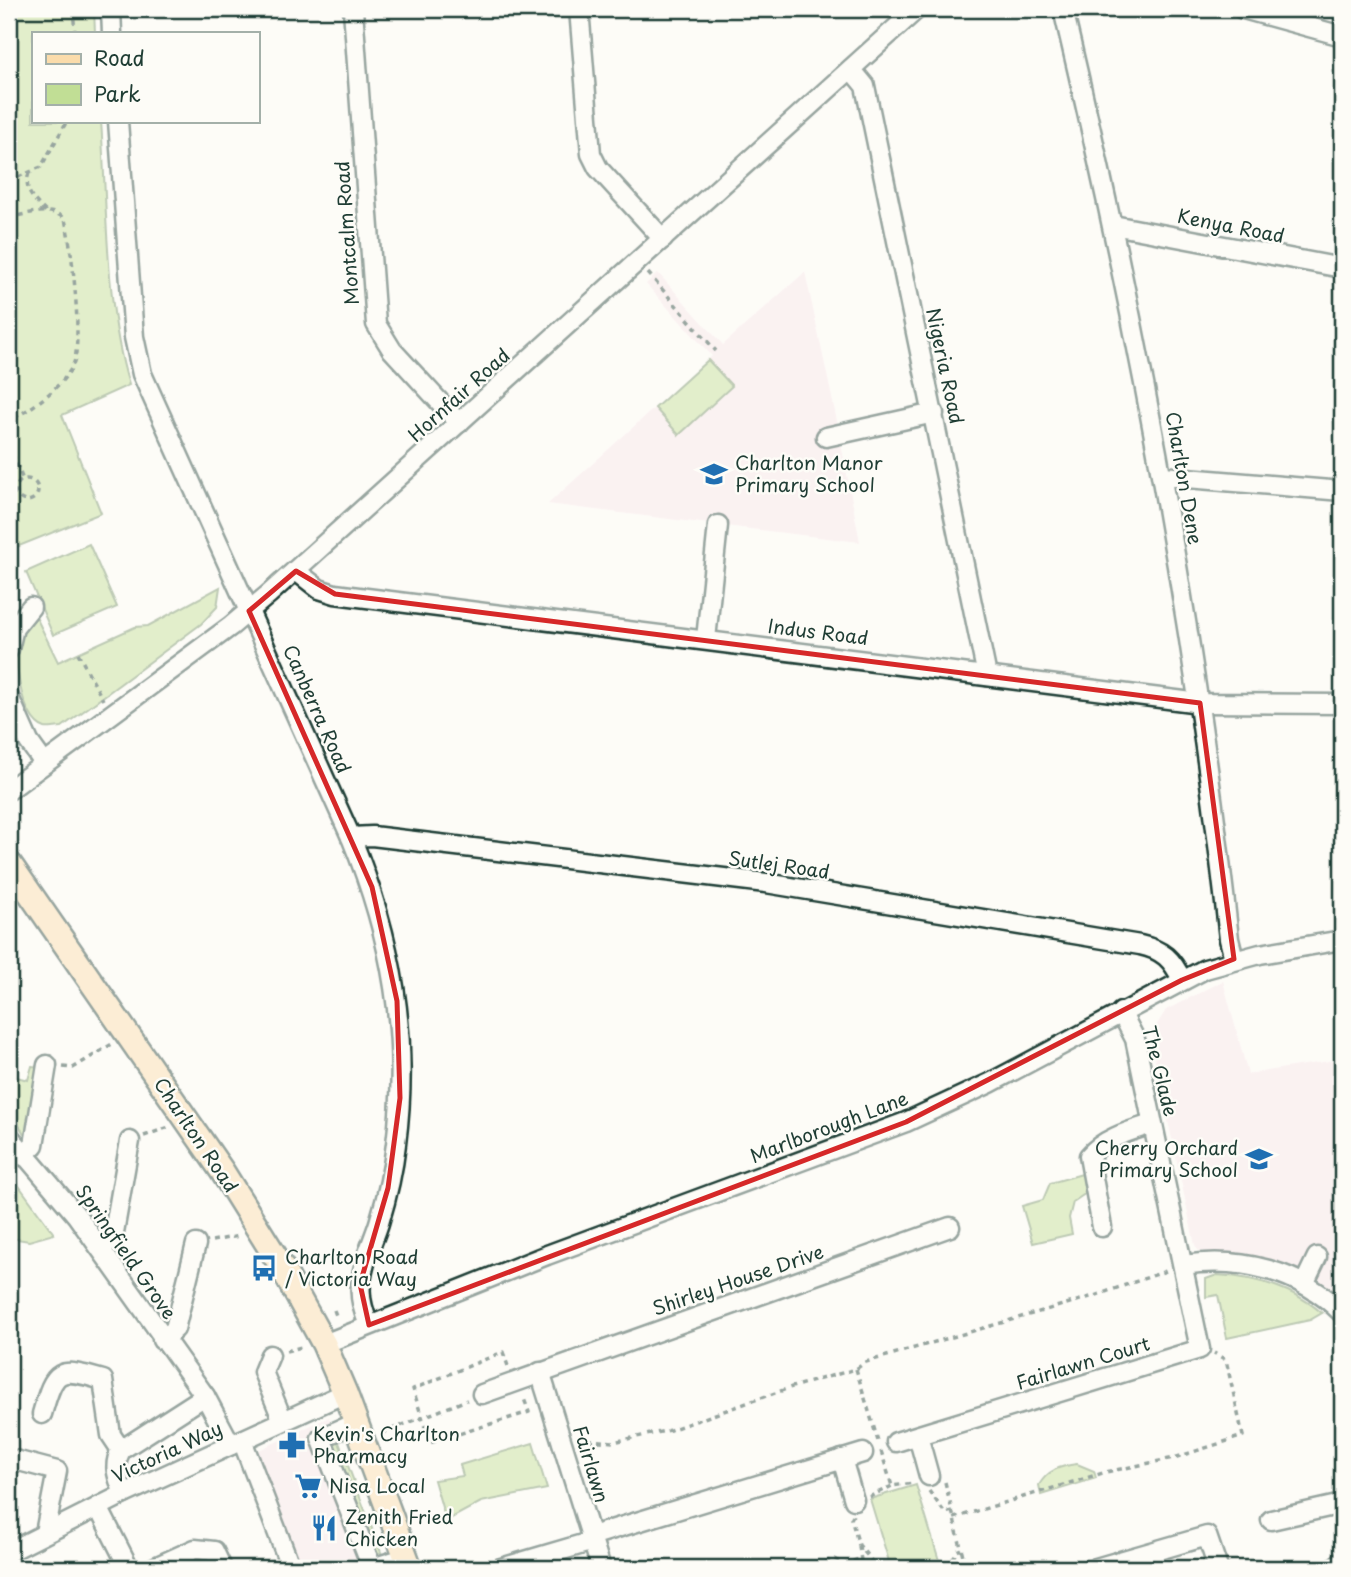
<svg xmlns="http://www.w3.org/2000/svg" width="1351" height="1577" viewBox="0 0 1351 1577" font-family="'Playpen Sans',sans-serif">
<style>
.built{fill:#f7e6e9}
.green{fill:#c1de95;stroke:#708e64;stroke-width:2}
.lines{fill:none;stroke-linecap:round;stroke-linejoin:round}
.minor-casing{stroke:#1f3d34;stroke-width:23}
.major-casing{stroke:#1f3d34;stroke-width:28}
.path{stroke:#1f3d34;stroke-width:3.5;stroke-dasharray:5 5;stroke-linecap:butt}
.minor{stroke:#fdfcf7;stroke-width:18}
.major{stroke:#fbdcab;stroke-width:23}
.marked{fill:none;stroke:#d62828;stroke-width:5;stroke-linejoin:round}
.labels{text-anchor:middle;stroke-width:5;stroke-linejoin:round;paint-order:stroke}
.street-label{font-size:19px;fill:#1f3d34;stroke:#fdfcf7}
.poi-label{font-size:19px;fill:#1f3d34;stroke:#fdfcf7;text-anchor:start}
</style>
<rect width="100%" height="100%" fill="#fdfcf7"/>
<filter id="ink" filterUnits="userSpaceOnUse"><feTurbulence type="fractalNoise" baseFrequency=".0143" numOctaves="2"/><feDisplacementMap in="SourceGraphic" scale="14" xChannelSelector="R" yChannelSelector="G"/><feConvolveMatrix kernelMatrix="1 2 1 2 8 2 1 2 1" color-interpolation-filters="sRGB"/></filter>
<g filter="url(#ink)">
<g class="built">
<polygon points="805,272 838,426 918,425 841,444 860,542 726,526 712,626 697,623 710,524 548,504 712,356 646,284 658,273 723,345"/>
<polygon points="1223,981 1248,1074 1342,1059 1342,1285 1334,1290 1309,1274 1272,1259 1204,1252 1198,1250 1195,1245 1152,1047 1156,1026 1166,1010"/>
<polygon points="329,1417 382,1555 385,1568 299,1568 253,1453"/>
</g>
<g class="green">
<path d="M9,9h85l1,24h-62v88h68c6,83 4,185 28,264l-67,30 39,98 -92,37z"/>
<polygon points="708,360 732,386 679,435 655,408"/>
<polygon points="89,544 117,607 53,635 26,572"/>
<path d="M220,587l-3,20 -16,17 -139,103c-6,0 -12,2 -17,1 -25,-8 -34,-76 -25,-97 3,-6 10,-11 15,-16l23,47 77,-35 13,-1z"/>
<polygon points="32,1066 39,1067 29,1135 26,1137 9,1109 9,1075 28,1080"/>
<polygon points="9,1172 54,1234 29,1241 11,1238"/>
<polygon points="1082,1174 1086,1193 1073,1202 1069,1218 1072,1234 1033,1243 1022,1206 1043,1200 1050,1183"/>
<path d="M1217,1275c38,2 75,12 105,38l-12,7 -83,18 -9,-43 -12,2v-18z"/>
<polygon points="337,1437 382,1555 372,1559 327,1441"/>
<polygon points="533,1443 547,1489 481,1502 446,1521 434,1480 463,1476 460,1465"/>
<path d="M1077,1464l17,7 2,7 -55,17 -2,-10c9,-15 21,-19 38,-21z"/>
<polygon points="916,1485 941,1567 891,1568 870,1499"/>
</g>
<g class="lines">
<g class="minor-casing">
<g id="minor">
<polyline points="111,9 112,33"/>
<polyline points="353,9 376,324 392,350 459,423"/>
<polyline points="579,9 591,154 598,168 663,239"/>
<path d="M1063,9c73,307 132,616 166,930l5,20"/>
<polyline points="1243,9 1342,36"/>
<polyline points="851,69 865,86 987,676"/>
<path d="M118,121l16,216 8,37 209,463c41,100 59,199 45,307 -3,27 -9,53 -17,79 -6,19 -17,40 -18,61 -2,14 3,29 8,41"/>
<polyline points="1113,225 1342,268"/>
<polyline points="826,437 934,413"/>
<polyline points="1163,476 1342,491"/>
<polyline points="296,571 319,589 335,594 1200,703 1342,704"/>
<polyline points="706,639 718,525"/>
<polyline points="9,649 14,628 31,607"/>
<polyline points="9,697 29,742 44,763"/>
<polyline points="9,790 231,626 269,594 917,9"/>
<path d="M351,837l21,-1 394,47 374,62c23,5 32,14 42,35"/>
<path d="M9,1136l68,80 128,180 -84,54c-9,16 -3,28 3,44"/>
<polyline points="23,1156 34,1145 47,1065"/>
<path d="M1102,1227l-13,-71c15,-18 41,-25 63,-32"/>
<polyline points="101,1249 113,1238 130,1141"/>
<path d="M1183,1265c57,-9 118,6 159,48"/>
<polyline points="1304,1284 1317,1257"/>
<polyline points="162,1340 175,1329 196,1244"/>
<polyline points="324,1344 547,1255 906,1122 990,1083 1205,969 1260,954 1342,940"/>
<polyline points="270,1355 263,1372 283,1421"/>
<polyline points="540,1372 601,1568"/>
<polyline points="482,1394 950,1227"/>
<polyline points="205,1396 231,1445"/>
<path d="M42,1414c13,-46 16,-47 61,-34l8,55 10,15"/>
<polyline points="357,1422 321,1438 372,1568 407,1557"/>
<polyline points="918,1436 929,1476"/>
<polyline points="242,1440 291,1568"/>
<polyline points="896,1442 1200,1349 1135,1039 1121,1012"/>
<polyline points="842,1459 854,1500"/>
<polyline points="15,1460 57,1471 45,1533"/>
<polyline points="98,1507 129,1568"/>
<polyline points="1271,1520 1342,1504"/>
<polyline points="591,1536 863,1453"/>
<polyline points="9,1552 124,1494 345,1393"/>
<polyline points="153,1568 195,1549 214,1551 222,1568"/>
<polyline points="501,1568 593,1541"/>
<polyline points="1096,1568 1207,1536 1218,1568"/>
<polyline points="1334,1568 1342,1561"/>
</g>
</g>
<g class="major-casing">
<polyline id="major" points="9,863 222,1171 280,1264 324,1344 345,1393 410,1568"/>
</g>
<g class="path">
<polyline points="73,9 75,33"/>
<path d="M29,173c-6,18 5,27 17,39"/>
<polyline points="9,181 41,167 67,121"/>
<path d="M9,218c17,-4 44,-13 56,2 7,24 18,125 8,145 -10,21 -43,46 -64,55"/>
<polyline points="648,273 716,351"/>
<polyline points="9,445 23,480"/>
<circle cx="27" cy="490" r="11"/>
<polyline points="78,653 103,700"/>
<polyline points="63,1067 73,1068 112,1044"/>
<polyline points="144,1136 169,1127"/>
<polyline points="212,1241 239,1236"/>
<polyline points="334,1310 337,1318"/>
<polyline points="286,1351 305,1346"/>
<polyline points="508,1366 503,1352 413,1389 430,1443 529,1412 523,1396"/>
<polyline points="856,1369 878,1441"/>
<polyline points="382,1433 467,1400"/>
<polyline points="578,1439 613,1442 670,1430 792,1387 856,1369 866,1362 1094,1296 1166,1271"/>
<polyline points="881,1451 892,1486 914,1483"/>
<polyline points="945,1482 966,1568"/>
<polyline points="929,1491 945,1513 952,1511"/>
<polyline points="869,1497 892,1486"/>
<polyline points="853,1515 851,1519 859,1545 877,1568"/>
<polyline points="954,1518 1106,1472 1174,1458 1243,1436 1226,1360 1214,1353"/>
<polyline points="859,1546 862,1568"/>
<polyline points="790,1568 796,1568"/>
<polyline points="806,1568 835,1559 844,1564 859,1559"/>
<polyline points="948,1568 957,1551 961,1549"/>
</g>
<use href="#minor" class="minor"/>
<use href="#major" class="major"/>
</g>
</g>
<path d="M0 0H1351V1577H0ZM296,571l39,23 865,109 34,256 -52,21 -276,142 -537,203 -9,-41 28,-96 12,-90 -3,-97 -25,-114 -123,-276z" fill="#fdfcf7" fill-opacity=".55" fill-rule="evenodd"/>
<path class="marked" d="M296,571l39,23 865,109 34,256 -52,21 -276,142 -537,203 -9,-41 28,-96 12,-90 -3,-97 -25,-114 -123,-276z"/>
<defs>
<g id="school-bare" transform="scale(2.1)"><path d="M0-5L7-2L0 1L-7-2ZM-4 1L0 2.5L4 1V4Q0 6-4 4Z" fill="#1f6fb2" stroke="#fdfcf7" stroke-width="2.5" paint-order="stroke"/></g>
<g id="bus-bare" transform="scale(2.1)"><path d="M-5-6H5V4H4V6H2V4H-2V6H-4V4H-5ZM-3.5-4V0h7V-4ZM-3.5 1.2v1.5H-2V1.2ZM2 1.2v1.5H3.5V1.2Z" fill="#1f6fb2" stroke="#fdfcf7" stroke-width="2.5" paint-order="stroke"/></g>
<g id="pharmacy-bare" transform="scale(2.1)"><path d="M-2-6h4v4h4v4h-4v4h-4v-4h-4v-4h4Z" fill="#1f6fb2" stroke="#fdfcf7" stroke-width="2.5" paint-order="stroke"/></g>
<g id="supermarket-bare" transform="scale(2.1)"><path d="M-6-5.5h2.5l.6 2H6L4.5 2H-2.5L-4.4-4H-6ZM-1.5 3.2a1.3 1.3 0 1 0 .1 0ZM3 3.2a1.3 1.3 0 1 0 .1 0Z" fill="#1f6fb2" stroke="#fdfcf7" stroke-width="2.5" paint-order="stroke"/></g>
<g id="restaurant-bare" transform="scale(2.1)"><path d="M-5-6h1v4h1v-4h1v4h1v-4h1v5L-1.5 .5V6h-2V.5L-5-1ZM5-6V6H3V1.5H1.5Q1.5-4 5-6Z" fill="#1f6fb2" stroke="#fdfcf7" stroke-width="2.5" paint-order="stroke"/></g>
</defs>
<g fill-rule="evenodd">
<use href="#school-bare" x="714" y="474"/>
<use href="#school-bare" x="1259" y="1159"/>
<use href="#bus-bare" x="264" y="1268"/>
<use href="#pharmacy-bare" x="292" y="1445"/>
<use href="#supermarket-bare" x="308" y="1486"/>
<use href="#restaurant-bare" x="324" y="1528"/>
</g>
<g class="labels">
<g class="street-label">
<text transform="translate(1231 226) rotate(11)" y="7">Kenya Road</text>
<text transform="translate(347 233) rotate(-94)" y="7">Montcalm Road</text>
<text transform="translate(945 366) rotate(78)" y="7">Nigeria Road</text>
<text transform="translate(459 395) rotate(-42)" y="7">Hornfair Road</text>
<text transform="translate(1184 478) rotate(80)" y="7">Charlton Dene</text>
<text transform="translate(818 632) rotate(7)" y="7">Indus Road</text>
<text transform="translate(317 709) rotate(66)" y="7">Canberra Road</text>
<text transform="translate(779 865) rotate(8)" y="7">Sutlej Road</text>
<text transform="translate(1160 1071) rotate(76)" y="7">The Glade</text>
<text transform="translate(829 1127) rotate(-21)" y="7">Marlborough Lane</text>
<text transform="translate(196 1135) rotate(56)" y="7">Charlton Road</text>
<text transform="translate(126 1252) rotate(55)" y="7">Springfield Grove</text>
<text transform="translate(738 1280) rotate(-19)" y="7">Shirley House Drive</text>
<text transform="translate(1083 1363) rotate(-17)" y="7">Fairlawn Court</text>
<text transform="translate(167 1452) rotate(-25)" y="7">Victoria Way</text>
<text transform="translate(591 1464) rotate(73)" y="7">Fairlawn</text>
</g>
<g class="poi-label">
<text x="735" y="470">Charlton Manor<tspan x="735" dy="22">Primary School</tspan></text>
<text x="1238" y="1155" text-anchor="end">Cherry Orchard<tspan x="1238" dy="22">Primary School</tspan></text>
<text x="285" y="1264">Charlton Road<tspan x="285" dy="22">/ Victoria Way</tspan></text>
<text x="313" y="1441">Kevin's Charlton<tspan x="313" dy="22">Pharmacy</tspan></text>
<text x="329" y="1493">Nisa Local</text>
<text x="345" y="1524">Zenith Fried<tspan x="345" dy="22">Chicken</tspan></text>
</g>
</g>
<rect width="1351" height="1577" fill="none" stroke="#fdfcf7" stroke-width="35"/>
<rect x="18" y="18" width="1316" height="1542" fill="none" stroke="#1f3d34" stroke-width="2.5" filter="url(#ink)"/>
<rect x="32" y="32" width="228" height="91" fill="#fdfcf7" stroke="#a4b0a9" stroke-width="2"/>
<rect x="46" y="54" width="35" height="10" fill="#fbdcab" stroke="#a4b0a9" stroke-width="2"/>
<text x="94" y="66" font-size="21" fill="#1f3d34">Road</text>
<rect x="46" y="84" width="35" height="21" fill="#c1de95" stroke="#a4b0a9" stroke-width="2"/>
<text x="94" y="102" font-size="21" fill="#1f3d34">Park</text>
</svg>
